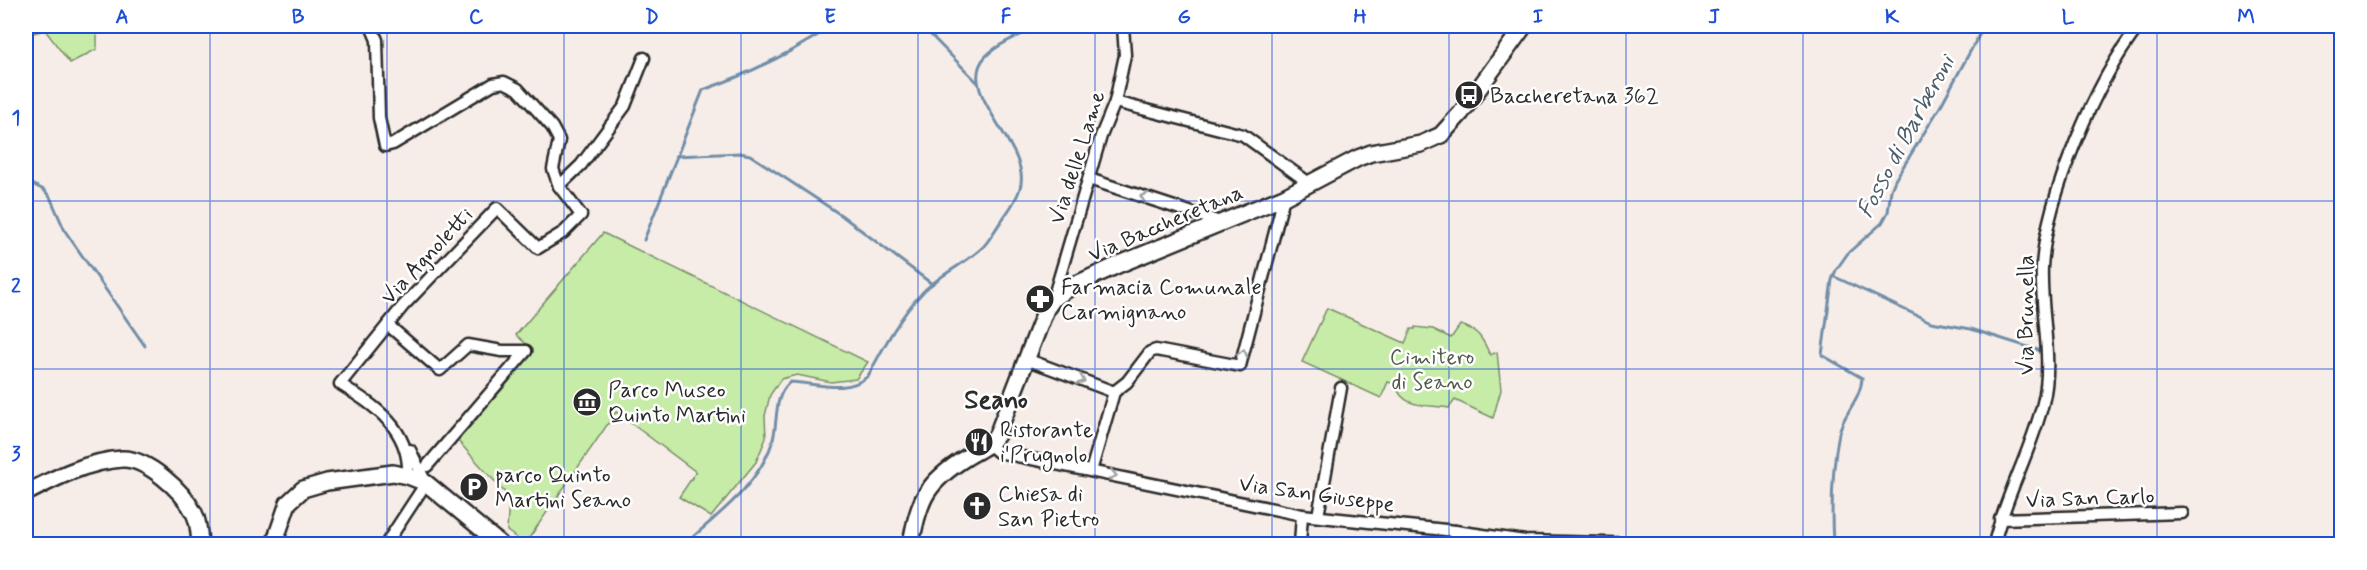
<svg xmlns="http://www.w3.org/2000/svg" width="2367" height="570" viewBox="0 0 2367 570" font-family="Mynerve,sans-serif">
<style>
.green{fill:#c6eca7;stroke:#788c69;stroke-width:1.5}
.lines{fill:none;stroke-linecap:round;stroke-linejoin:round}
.stream{stroke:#718ea8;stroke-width:3}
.street-casing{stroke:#2b2b2b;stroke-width:15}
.secondary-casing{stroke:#2b2b2b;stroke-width:20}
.street{stroke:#fff;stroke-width:10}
.secondary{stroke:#fff;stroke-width:15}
.oneway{stroke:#a0a0a0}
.grid{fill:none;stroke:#1d4ed8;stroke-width:1.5;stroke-opacity:0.55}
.labels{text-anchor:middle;stroke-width:5;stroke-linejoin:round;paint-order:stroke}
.poi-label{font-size:22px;fill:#2b2b2b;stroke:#fff;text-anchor:start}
.street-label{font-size:22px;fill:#2b2b2b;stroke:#fff}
.park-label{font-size:22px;fill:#525b4a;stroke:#fff}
.water-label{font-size:24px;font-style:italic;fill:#4e5d6a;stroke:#fff}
.quarter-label{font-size:26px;font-weight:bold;fill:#2b2b2b;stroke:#fff}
.neatline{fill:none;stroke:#1d4ed8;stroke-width:2}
.grid-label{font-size:20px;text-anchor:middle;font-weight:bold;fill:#1d4ed8}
</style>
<rect width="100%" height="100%" fill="#f7ede8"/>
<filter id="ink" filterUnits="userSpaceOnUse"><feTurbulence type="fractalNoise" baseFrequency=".0167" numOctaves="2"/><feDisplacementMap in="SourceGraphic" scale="12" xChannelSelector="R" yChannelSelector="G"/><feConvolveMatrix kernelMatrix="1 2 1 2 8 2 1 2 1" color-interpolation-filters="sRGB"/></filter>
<g filter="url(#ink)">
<g class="green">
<polygon points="26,26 97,26 97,49 70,63 45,30 26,35"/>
<polygon points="603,233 868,362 856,379 831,382 797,375 781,379 770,395 765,416 766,438 756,462 711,517 679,497 696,472 616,412 525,544 507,531 509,497 457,440 532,349 516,335"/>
<path d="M1327,308l78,35 6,-14h4v-2l18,2 18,9 9,-13c18,4 23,14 30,30l7,-3 4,38 -8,28 -38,-18 -6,8c-22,-4 -46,2 -54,-24l-7,-2 -7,16 -79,-36z"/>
</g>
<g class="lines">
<g class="stream">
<polyline points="922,26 977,82"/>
<polyline points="676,156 740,153 750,155 841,215 932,284"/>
<polyline points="26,181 44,190 50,197 65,231 145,346"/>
<path d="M644,240l59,-150c46,-16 88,-37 129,-64"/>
<polyline points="1833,276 1931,322 1971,329 2041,351"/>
<path d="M685,544c32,-29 73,-58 87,-101 7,-21 0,-45 18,-61 26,1 57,13 78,-6 15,-28 32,-60 54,-83 18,-19 44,-29 62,-47 7,-8 12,-18 18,-26 7,-10 15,-20 18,-32 13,-41 -68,-97 -34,-132 14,-14 37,-22 55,-30"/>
<path d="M1833,544c-2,-36 -1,-75 6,-111 4,-19 22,-34 23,-55l-40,-23 10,-75 4,-10 12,-17 34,-30 6,-11 3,-22 4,-10 45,-73 44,-81"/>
</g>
<g class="street-casing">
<g id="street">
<polyline points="371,26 377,40 379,118 385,146 393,144 493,84 504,82 518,89 552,127 559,140 553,169 559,186"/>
<polyline points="1115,102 1243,135 1309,183"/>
<polyline points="1089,179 1220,222"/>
<polyline points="1053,299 1101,136 1115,102 1125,55 1123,26"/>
<polyline points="388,325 440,370 468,345 502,351 526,351"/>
<polyline points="1026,359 1114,392 1127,382 1150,352 1156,350 1240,366 1284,197"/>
<polyline points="990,445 998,452 1302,515 1455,531 1525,541 1645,544"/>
<polyline points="427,466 526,351"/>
<polyline points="1091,471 1114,392"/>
<path d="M408,476c3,-47 -33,-70 -68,-92l63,-78 94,-98 41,40 26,-16 17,-17 -22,-29 22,-21 44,-59 19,-48"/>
<polyline points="1318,516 1341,388"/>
<polyline points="2000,519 2182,513"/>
<polyline points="386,544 426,483 410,450"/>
<polyline points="1300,544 1302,515"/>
<polyline points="1453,544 1455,531"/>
<path d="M1994,544c11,-48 37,-92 49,-141 11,-44 -3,-91 -1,-136 4,-70 54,-186 97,-241"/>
</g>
</g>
<g class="secondary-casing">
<g id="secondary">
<path d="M26,493c29,-15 62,-32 96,-34 25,-1 61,32 72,54 5,9 5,21 6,31"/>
<polyline points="274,544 288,503 303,489 327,482 393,473 408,476 426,483 500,544"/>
<path d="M911,544c8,-46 16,-62 56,-87 12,-8 22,-10 30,-22l49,-126 7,-10 19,-13 48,-22 164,-67 74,-39 13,-5 50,-9 20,-9 20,-22 63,-87"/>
</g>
</g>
<use href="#street" class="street"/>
<use href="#secondary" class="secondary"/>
</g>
<defs><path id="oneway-chevron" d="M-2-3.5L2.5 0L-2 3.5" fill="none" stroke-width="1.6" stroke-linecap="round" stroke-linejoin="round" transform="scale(1.5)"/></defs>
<g class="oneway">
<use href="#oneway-chevron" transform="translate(1144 197) rotate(-162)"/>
<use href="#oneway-chevron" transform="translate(1243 353) rotate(-76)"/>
<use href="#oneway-chevron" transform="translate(1081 380) rotate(22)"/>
<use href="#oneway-chevron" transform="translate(1113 475) rotate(12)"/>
</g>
</g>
<path class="grid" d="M210,26v518M387,26v518M564,26v518M741,26v518M918,26v518M1095,26v518M1272,26v518M1449,26v518M1626,26v518M1803,26v518M1980,26v518M2157,26v518M26,201h2316M26,369h2316"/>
<defs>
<g id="bus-disc" transform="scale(1.5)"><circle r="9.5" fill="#2b2b2b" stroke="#fff"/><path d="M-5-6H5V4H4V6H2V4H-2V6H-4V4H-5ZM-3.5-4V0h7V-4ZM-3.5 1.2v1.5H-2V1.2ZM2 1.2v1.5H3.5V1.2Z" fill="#fff"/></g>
<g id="pharmacy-disc" transform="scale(1.5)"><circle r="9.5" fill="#2b2b2b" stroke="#fff"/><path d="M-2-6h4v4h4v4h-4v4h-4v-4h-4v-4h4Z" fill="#fff"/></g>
<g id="museum-disc" transform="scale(1.5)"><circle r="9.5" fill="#2b2b2b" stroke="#fff"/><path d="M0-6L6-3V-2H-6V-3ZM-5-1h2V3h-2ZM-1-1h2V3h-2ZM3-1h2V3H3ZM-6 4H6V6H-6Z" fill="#fff"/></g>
<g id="restaurant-disc" transform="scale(1.5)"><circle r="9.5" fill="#2b2b2b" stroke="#fff"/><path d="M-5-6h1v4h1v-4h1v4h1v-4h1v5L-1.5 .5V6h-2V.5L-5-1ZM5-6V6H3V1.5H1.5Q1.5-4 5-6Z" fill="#fff"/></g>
<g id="parking-disc" transform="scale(1.5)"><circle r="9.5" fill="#2b2b2b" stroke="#fff"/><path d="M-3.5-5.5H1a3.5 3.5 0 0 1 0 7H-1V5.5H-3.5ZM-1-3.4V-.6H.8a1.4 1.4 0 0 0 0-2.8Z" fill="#fff"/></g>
<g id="church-disc" transform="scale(1.5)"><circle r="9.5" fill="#2b2b2b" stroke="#fff"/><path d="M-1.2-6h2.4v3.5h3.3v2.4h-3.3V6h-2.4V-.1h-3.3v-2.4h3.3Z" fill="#fff"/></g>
</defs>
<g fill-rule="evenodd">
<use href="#bus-disc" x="1469" y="95"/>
<use href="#pharmacy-disc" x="1040" y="299"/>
<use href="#museum-disc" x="587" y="402"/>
<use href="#restaurant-disc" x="979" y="442"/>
<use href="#parking-disc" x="474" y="487"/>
<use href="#church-disc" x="977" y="506"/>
</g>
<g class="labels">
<g class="poi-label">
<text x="1490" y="103">Baccheretana 362</text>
<text x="1061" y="294">Farmacia Comunale<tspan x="1061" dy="25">Carmignano</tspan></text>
<text x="608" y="397">Parco Museo<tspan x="608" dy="25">Quinto Martini</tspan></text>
<text x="1000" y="437">Ristorante<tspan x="1000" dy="25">i'Prugnolo</tspan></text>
<text x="495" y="482">parco Quinto<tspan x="495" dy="25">Martini Seano</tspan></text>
<text x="998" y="501">Chiesa di<tspan x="998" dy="25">San Pietro</tspan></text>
</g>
<g class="street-label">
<text transform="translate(1076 157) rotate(-72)" y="8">Via delle Lame</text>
<text transform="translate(1165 222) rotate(-23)" y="8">Via Baccheretana</text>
<text transform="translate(426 255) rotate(-47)" y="8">Via Agnoletti</text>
<text transform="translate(2025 315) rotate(-90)" y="8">Via Brunella</text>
<text transform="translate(1317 493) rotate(8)" y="8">Via San Giuseppe</text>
<text transform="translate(2090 497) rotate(-2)" y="8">Via San Carlo</text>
</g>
<g class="park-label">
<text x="1432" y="364">Cimitero<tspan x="1432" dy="25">di Seano</tspan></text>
</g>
<g class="water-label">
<text transform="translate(1905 136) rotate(-62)" y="8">Fosso di Barberoni</text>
</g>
<g class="quarter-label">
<text x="996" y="408">Seano</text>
</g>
</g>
<rect width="2367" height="570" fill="none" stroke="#fff" stroke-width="66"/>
<rect x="33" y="33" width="2301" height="504" class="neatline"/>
<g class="grid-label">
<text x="122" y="23">A</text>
<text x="298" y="23">B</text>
<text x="476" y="23">C</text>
<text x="652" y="23">D</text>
<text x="830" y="23">E</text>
<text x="1006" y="23">F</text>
<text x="1184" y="23">G</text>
<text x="1360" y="23">H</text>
<text x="1538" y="23">I</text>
<text x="1714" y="23">J</text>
<text x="1892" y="23">K</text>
<text x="2068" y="23">L</text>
<text x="2246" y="23">M</text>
<text x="16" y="124">1</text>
<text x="16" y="292">2</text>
<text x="16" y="460">3</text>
</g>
</svg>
